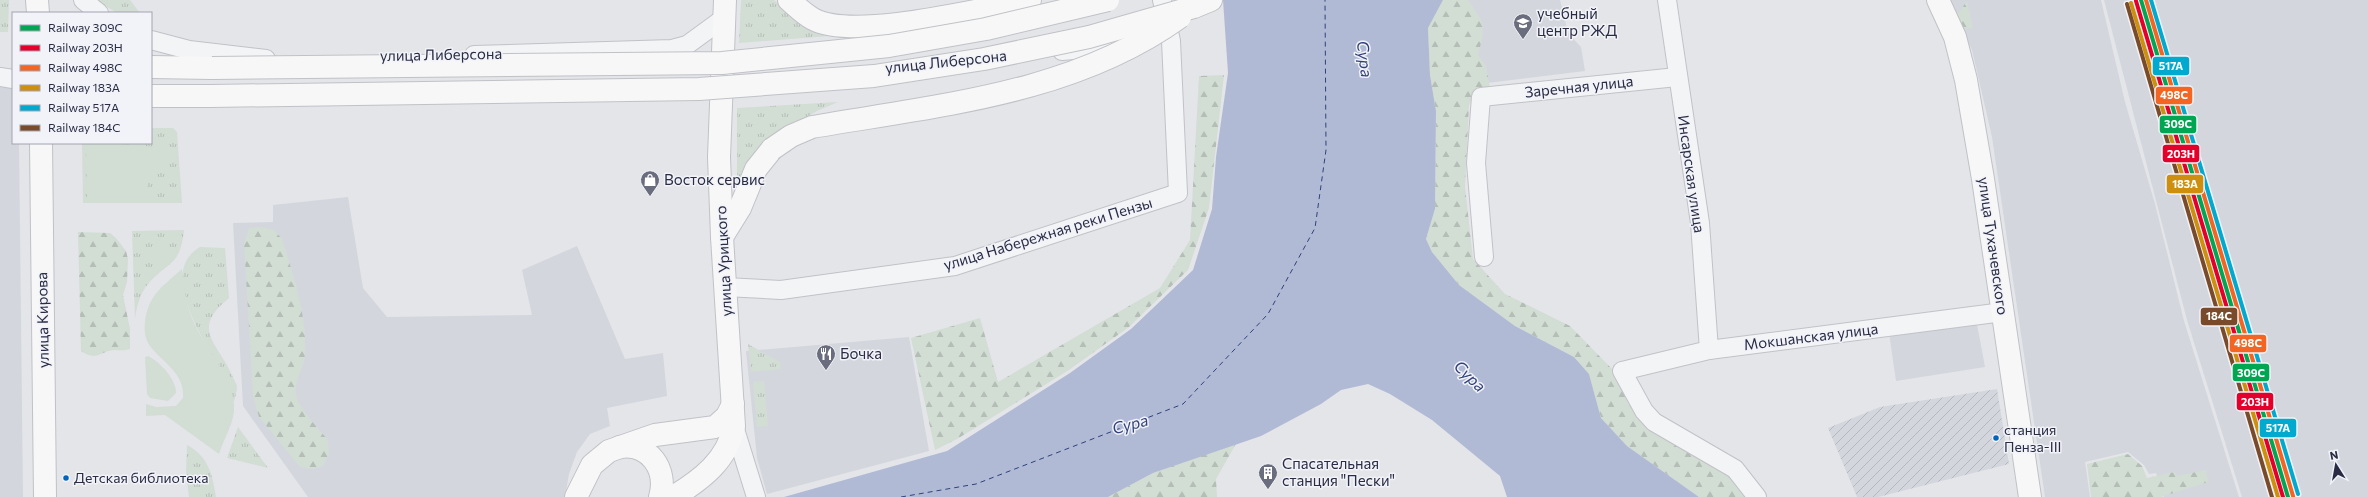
<svg xmlns="http://www.w3.org/2000/svg" width="2368" height="497" viewBox="0 0 2368 497" font-family="Commissioner,sans-serif">
<style>
.built{fill:#d4d6de}
.industrial{fill:url(#industrial-furrows)}
.grass{fill:url(#grass-tufts)}
.forest{fill:url(#forest-firs)}
.garden{fill:#d2ddd4}
.water{fill:#b1bad5}
.lines{fill:none;stroke-linecap:round;stroke-linejoin:round}
.ferry{stroke:#30407b;stroke-width:1;stroke-dasharray:5 4;stroke-linecap:butt}
.minor-casing{stroke:#c1c2c7;stroke-width:20}
.major-casing{stroke:#c0c2c7;stroke-width:24}
.minor{stroke:#f3f4f6;stroke-width:18}
.major{stroke:#f7f7f7;stroke-width:22}
.rail{stroke:#cccdd1;stroke-width:3;stroke-dasharray:2 4;stroke-linecap:butt}
.major-bridge-casing{stroke:#c0c2c7;stroke-width:24;stroke-linecap:butt}
.major-bridge{stroke:#f7f7f7;stroke-width:22}
.rail-1-casing{stroke:#f2f3f8;stroke-width:7}
.rail-2-casing{stroke:#f2f3f8;stroke-width:7}
.rail-3-casing{stroke:#f2f3f8;stroke-width:7}
.rail-4-casing{stroke:#f2f3f8;stroke-width:7}
.rail-5-casing{stroke:#f2f3f8;stroke-width:7}
.rail-6-casing{stroke:#f2f3f8;stroke-width:7}
.rail-1{stroke:#00a651;stroke-width:4}
.rail-2{stroke:#e4002b;stroke-width:4}
.rail-3{stroke:#f26522;stroke-width:4}
.rail-4{stroke:#ce8e0e;stroke-width:4}
.rail-5{stroke:#00a9ce;stroke-width:4}
.rail-6{stroke:#7a4b2a;stroke-width:4}
.bus-dot{fill:#0065bd;stroke:#f2f3f8;stroke-width:1.5}
.labels{text-anchor:middle;stroke-width:3;stroke-linejoin:round;paint-order:stroke}
.bus-label{font-size:14px;fill:#292c44;stroke:#f2f3f8;text-anchor:start}
.poi-label{font-size:15px;fill:#292c44;stroke:#f2f3f8;text-anchor:start}
.street-label{font-size:15px;fill:#292c44;stroke:#f2f3f8}
.water-label{font-size:16px;font-style:italic;fill:#30407b;stroke:#f2f3f8}
.line-badge{stroke:#f2f3f8;stroke-width:1.5}
.badge-label{font-size:11px;text-anchor:middle;font-weight:bold;fill:#fff}
</style>
<defs>
<pattern id="industrial-furrows" width="10" height="10" patternUnits="userSpaceOnUse"><rect width="10" height="10" fill="#d4d6de"/><path d="M-1 1l2-2M0 10L10 0M9 11l2-2" fill="none" stroke="#b6b8c0"/></pattern>
<pattern id="grass-tufts" width="24" height="20" patternUnits="userSpaceOnUse"><rect width="24" height="20" fill="#d2ddd4"/><path d="M3 7l-1-3M5 7V3M7 7l1-3M15 17l-1-3M17 17v-4M19 17l1-3" fill="none" stroke="#b4beb7"/></pattern>
<pattern id="forest-firs" width="22" height="20" patternUnits="userSpaceOnUse"><rect width="22" height="20" fill="#d2ddd4"/><path d="M5 1l3.5 6h-7zM16 11l3.5 6h-7z" fill="#b4beb7"/></pattern>
</defs>
<rect width="100%" height="100%" fill="#e4e5e9"/>
<g class="built">
<polygon points="1466,0 1560,0 1568,33 1581,47 1585,71 1479,84"/>
<polygon points="1947,0 2101,0 2125,102 2155,204 2184,321 2239,497 2164,497 2156,473 2149,474 2144,465 2128,452 2085,462 2090,497 2045,497 1992,137 1972,50"/>
<polygon points="2104,0 2368,0 2368,497 2242,497 2187,320"/>
<polygon points="0,84 13,86 13,143 19,143 23,497 0,497"/>
<polygon points="348,197 363,288 387,317 532,315 522,270 577,246 625,359 663,353 667,396 607,408 610,426 590,434 577,452 569,474 565,497 308,497 243,406 233,223 273,222 273,205"/>
<polygon points="1976,319 1985,367 1896,381 1889,333"/>
<polygon points="909,337 929,451 767,494 757,458 746,351"/>
</g>
<polygon class="industrial" points="1997,389 2009,464 1878,497 1857,497 1828,428 1880,407"/>
<g class="grass">
<polygon points="0,0 9,0 8,32 0,32"/>
<polygon points="96,0 130,0 140,13 117,13"/>
<polygon points="741,0 774,0 787,12 830,36 739,43"/>
<polygon points="838,102 817,111 784,130 737,195 737,108"/>
<polygon points="151,128 173,128 177,132 182,203 83,203 82,143 151,143"/>
<path d="M184,230c-4,37 -15,30 -36,54 -8,9 -11,22 -13,34l-3,-87z"/>
<path d="M200,247l25,1 4,50c-39,32 -12,43 3,77 1,3 4,8 5,11 0,5 -2,11 -3,16 -10,-38 -85,-125 -34,-155z"/>
<polygon points="748,344 780,362 781,369 751,372"/>
<polygon points="764,381 768,426 757,427 753,382"/>
<polygon points="238,427 268,468 227,458"/>
<path d="M187,445c22,12 25,29 29,52h-27l-3,-25z"/>
</g>
<g class="forest">
<path d="M1443,0h25c17,24 18,25 10,55l8,11 4,22 -13,1 -8,16 -4,82 8,72 32,35 65,32 43,44 15,33 18,22 84,48 19,24h-50l-72,-51 -26,-28 -12,-44 -15,-17 -59,-31 -56,-41 -27,-33 -6,-13 9,-30 1,-98 -6,-36 -2,-47z"/>
<polygon points="1967,1 1973,28 1962,30 1955,18"/>
<polygon points="1224,75 1209,208 1188,270 1129,327 1069,370 957,439 935,450 911,338 980,318 998,382 1160,288 1190,240 1199,76"/>
<path d="M261,227l13,3 8,9c11,36 25,75 23,114 0,14 -11,27 -9,42 3,14 23,34 32,45l1,14 -6,12 -12,3 -11,-2 -41,-50 -6,-21 -9,-153 5,-15z"/>
<path d="M78,232l32,1 6,5 10,13 2,8 -1,23 -4,13 7,34v20c-6,2 -10,1 -16,1 -14,1 -17,12 -33,1z"/>
<polygon points="1237,442 1216,479 1217,497 1108,497 1153,473"/>
<polygon points="2128,454 2142,466 2147,478 2175,472 2177,476 2206,470 2208,482 2161,497 2091,497 2087,464"/>
</g>
<g class="garden">
<path d="M86,143c27,0 52,3 78,4l3,22 -20,1v30l-60,-2z"/>
<polygon points="158,239 170,247 169,253 159,266 146,258"/>
<path d="M182,269c2,19 4,38 13,56 12,27 41,55 39,86 -1,13 -11,30 -15,43l-54,-39 -19,1v-12l10,3 20,-1 7,-8c2,-25 -20,-35 -33,-52 -5,-7 -6,-16 -5,-24 3,-27 18,-36 37,-53z"/>
<path d="M148,356c12,6 28,23 28,37l-8,8 -18,-3 -3,-4 -2,-37z"/>
</g>
<polygon class="water" points="1223,0 1443,0 1428,28 1430,75 1436,111 1435,209 1426,239 1432,252 1459,285 1515,326 1574,357 1589,374 1601,418 1627,446 1699,497 1507,497 1500,476 1432,420 1390,394 1368,384 1341,390 1321,404 1261,436 1153,473 1108,497 784,497 947,451 1070,373 1131,329 1193,270 1212,209 1216,157 1228,73"/>
<g class="lines">
<polyline class="ferry" points="901,497 976,484 1183,404 1268,314 1315,228 1326,150 1325,0"/>
<g class="minor-casing">
<g id="minor">
<polyline points="83,0 99,13"/>
<polyline points="1667,0 1700,223 1709,350"/>
<polyline points="151,40 189,50 266,59"/>
<polyline points="1062,51 1129,45"/>
<polyline points="474,55 672,49 687,45 724,18"/>
<polyline points="0,77 13,79"/>
<polyline points="1484,257 1476,163 1481,97 1677,77"/>
<polyline points="725,287 781,290 955,266 1178,193 1171,41 1162,0"/>
<polyline points="734,426 756,497"/>
<polyline points="1757,497 1735,469 1654,422 1644,411 1622,371 1709,350 2003,312"/>
</g>
</g>
<g class="major-casing">
<g id="major">
<polyline points="37,0 38,13"/>
<path d="M789,0c7,6 15,14 24,19 41,22 168,-10 217,-19"/>
<polyline points="1938,0 1955,37 1966,80 1983,179 2030,497"/>
<polyline points="1194,7 1211,0"/>
<polyline points="151,67 212,68"/>
<polyline points="151,96 211,96"/>
<polyline points="41,143 45,497"/>
<polyline points="722,237 740,208 756,169 772,149"/>
<path d="M620,447c29,-4 48,22 40,50"/>
<polyline points="576,497 592,465 609,451 655,435 715,427 727,416 733,404"/>
<path d="M673,497c28,-17 55,-37 61,-71l-12,-189 -3,-80 6,-157"/>
</g>
</g>
<use href="#minor" class="minor"/>
<use href="#major" class="major"/>
<polyline class="rail" points="2131,0 2277,497"/>
<g class="major-bridge-casing">
<g id="major-bridge">
<polyline points="212,68 722,63 889,46 986,29 1108,0"/>
<polyline points="211,96 699,89 874,76 984,59 1089,37 1194,7"/>
<path d="M772,149l19,-13 21,-9c127,-22 261,-33 368,-110"/>
</g>
</g>
<use href="#major-bridge" class="major-bridge"/>
<g class="rail-1-casing">
<polyline id="rail-1" points="2141,0 2288,497"/>
</g>
<g class="rail-2-casing">
<polyline id="rail-2" points="2136,1 2283,497"/>
</g>
<g class="rail-3-casing">
<polyline id="rail-3" points="2146,0 2293,496"/>
</g>
<g class="rail-4-casing">
<polyline id="rail-4" points="2131,3 2278,497"/>
</g>
<g class="rail-5-casing">
<polyline id="rail-5" points="2151,0 2298,494"/>
</g>
<g class="rail-6-casing">
<polyline id="rail-6" points="2127,4 2272,497"/>
</g>
<use href="#rail-1" class="rail-1"/>
<use href="#rail-2" class="rail-2"/>
<use href="#rail-3" class="rail-3"/>
<use href="#rail-4" class="rail-4"/>
<use href="#rail-5" class="rail-5"/>
<use href="#rail-6" class="rail-6"/>
</g>
<defs>
<g id="university-pin" transform="scale(1)"><path d="M0 17L-7.5 6A9.5 9.5 0 1 1 7.5 6Z" fill="#6a6d7e" stroke="#f2f3f8"/><path d="M0-5L7-2L0 1L-7-2ZM-4 1L0 2.5L4 1V4Q0 6-4 4Z" fill="#fff"/></g>
<g id="shop-pin" transform="scale(1)"><path d="M0 17L-7.5 6A9.5 9.5 0 1 1 7.5 6Z" fill="#6a6d7e" stroke="#f2f3f8"/><path d="M-5-2.5h2.3a2.7 3.5 0 0 1 5.4 0H5L5.5 6h-11ZM-1.5-2.5h3a1.5 2.3 0 0 0-3 0Z" fill="#fff"/></g>
<g id="restaurant-pin" transform="scale(1)"><path d="M0 17L-7.5 6A9.5 9.5 0 1 1 7.5 6Z" fill="#6a6d7e" stroke="#f2f3f8"/><path d="M-5-6h1v4h1v-4h1v4h1v-4h1v5L-1.5 .5V6h-2V.5L-5-1ZM5-6V6H3V1.5H1.5Q1.5-4 5-6Z" fill="#fff"/></g>
<g id="building-pin" transform="scale(1)"><path d="M0 17L-7.5 6A9.5 9.5 0 1 1 7.5 6Z" fill="#6a6d7e" stroke="#f2f3f8"/><path d="M-4-6H4V6H1V3H-1V6H-4ZM-2.5-4.3h1.7v1.8h-1.7ZM.8-4.3h1.7v1.8H.8ZM-2.5-1h1.7V.8h-1.7ZM.8-1h1.7V.8H.8Z" fill="#fff"/></g>
</defs>
<g fill-rule="evenodd">
<use href="#university-pin" x="1523" y="23"/>
<use href="#shop-pin" x="650" y="180"/>
<use href="#restaurant-pin" x="826" y="354"/>
<use href="#building-pin" x="1268" y="473"/>
</g>
<g class="bus-dot">
<circle cx="1996" cy="438" r="3.5"/>
<circle cx="66" cy="478" r="3.5"/>
</g>
<g class="labels">
<g class="bus-label">
<text x="2004" y="435">станция<tspan x="2004" dy="17">Пенза-III</tspan></text>
<text x="74" y="483">Детская библиотека</text>
</g>
<g class="poi-label">
<text x="1537" y="19">учебный<tspan x="1537" dy="17">центр РЖД</tspan></text>
<text x="664" y="185">Восток сервис</text>
<text x="840" y="359">Бочка</text>
<text x="1282" y="469">Спасательная<tspan x="1282" dy="17">станция "Пески"</tspan></text>
</g>
<g class="street-label">
<text transform="translate(441 55) rotate(-1)" y="5">улица Либерсона</text>
<text transform="translate(946 62) rotate(-6)" y="5">улица Либерсона</text>
<text transform="translate(1579 87) rotate(-6)" y="5">Заречная улица</text>
<text transform="translate(1691 174) rotate(82)" y="5">Инсарская улица</text>
<text transform="translate(1048 234) rotate(-17)" y="5">улица Набережная реки Пензы</text>
<text transform="translate(1993 246) rotate(82)" y="5">улица Тухачевского</text>
<text transform="translate(724 261) rotate(-93)" y="5">улица Урицкого</text>
<text transform="translate(43 320) rotate(-91)" y="5">улица Кирова</text>
<text transform="translate(1811 337) rotate(-7)" y="5">Мокшанская улица</text>
</g>
<g class="water-label">
<text transform="translate(1365 59) rotate(83)" y="6">Сура</text>
<text transform="translate(1470 376) rotate(44)" y="6">Сура</text>
<text transform="translate(1130 424) rotate(-15)" y="6">Сура</text>
</g>
</g>
<g class="line-badge">
<rect x="2152" y="56" width="38" height="20" rx="4" fill="#00a9ce"/>
<rect x="2155" y="86" width="38" height="19" rx="4" fill="#f26522"/>
<rect x="2159" y="115" width="38" height="19" rx="4" fill="#00a651"/>
<rect x="2162" y="144" width="38" height="19" rx="4" fill="#e4002b"/>
<rect x="2166" y="174" width="38" height="20" rx="4" fill="#ce8e0e"/>
<rect x="2200" y="307" width="38" height="19" rx="4" fill="#7a4b2a"/>
<rect x="2229" y="334" width="38" height="19" rx="4" fill="#f26522"/>
<rect x="2232" y="363" width="38" height="19" rx="4" fill="#00a651"/>
<rect x="2236" y="392" width="38" height="19" rx="4" fill="#e4002b"/>
<rect x="2259" y="418" width="38" height="20" rx="4" fill="#00a9ce"/>
</g>
<g class="badge-label">
<text x="2171" y="70">517А</text>
<text x="2174" y="99">498С</text>
<text x="2178" y="128">309С</text>
<text x="2181" y="158">203Н</text>
<text x="2185" y="188">183А</text>
<text x="2219" y="320">184С</text>
<text x="2248" y="347">498С</text>
<text x="2251" y="377">309С</text>
<text x="2255" y="406">203Н</text>
<text x="2278" y="432">517А</text>
</g>
<rect x="12" y="12" width="140" height="132" fill="#f2f3f8" stroke="#a2a3b0"/>
<rect x="20" y="25" width="20" height="6" fill="#00a651" stroke="#a2a3b0"/>
<text x="48" y="32" font-size="12" fill="#292c44">Railway 309С</text>
<rect x="20" y="45" width="20" height="6" fill="#e4002b" stroke="#a2a3b0"/>
<text x="48" y="52" font-size="12" fill="#292c44">Railway 203Н</text>
<rect x="20" y="65" width="20" height="6" fill="#f26522" stroke="#a2a3b0"/>
<text x="48" y="72" font-size="12" fill="#292c44">Railway 498С</text>
<rect x="20" y="85" width="20" height="6" fill="#ce8e0e" stroke="#a2a3b0"/>
<text x="48" y="92" font-size="12" fill="#292c44">Railway 183А</text>
<rect x="20" y="105" width="20" height="6" fill="#00a9ce" stroke="#a2a3b0"/>
<text x="48" y="112" font-size="12" fill="#292c44">Railway 517А</text>
<rect x="20" y="125" width="20" height="6" fill="#7a4b2a" stroke="#a2a3b0"/>
<text x="48" y="132" font-size="12" fill="#292c44">Railway 184С</text>
<g transform="translate(2336 465) rotate(349)" stroke="#f2f3f8" stroke-width="3" paint-order="stroke">
<path d="M0-3L7 15L0 10L-7 15Z" fill="#292c44"/>
<text y="-6" font-size="11" font-weight="bold" text-anchor="middle" fill="#292c44">N</text>
</g>
</svg>
